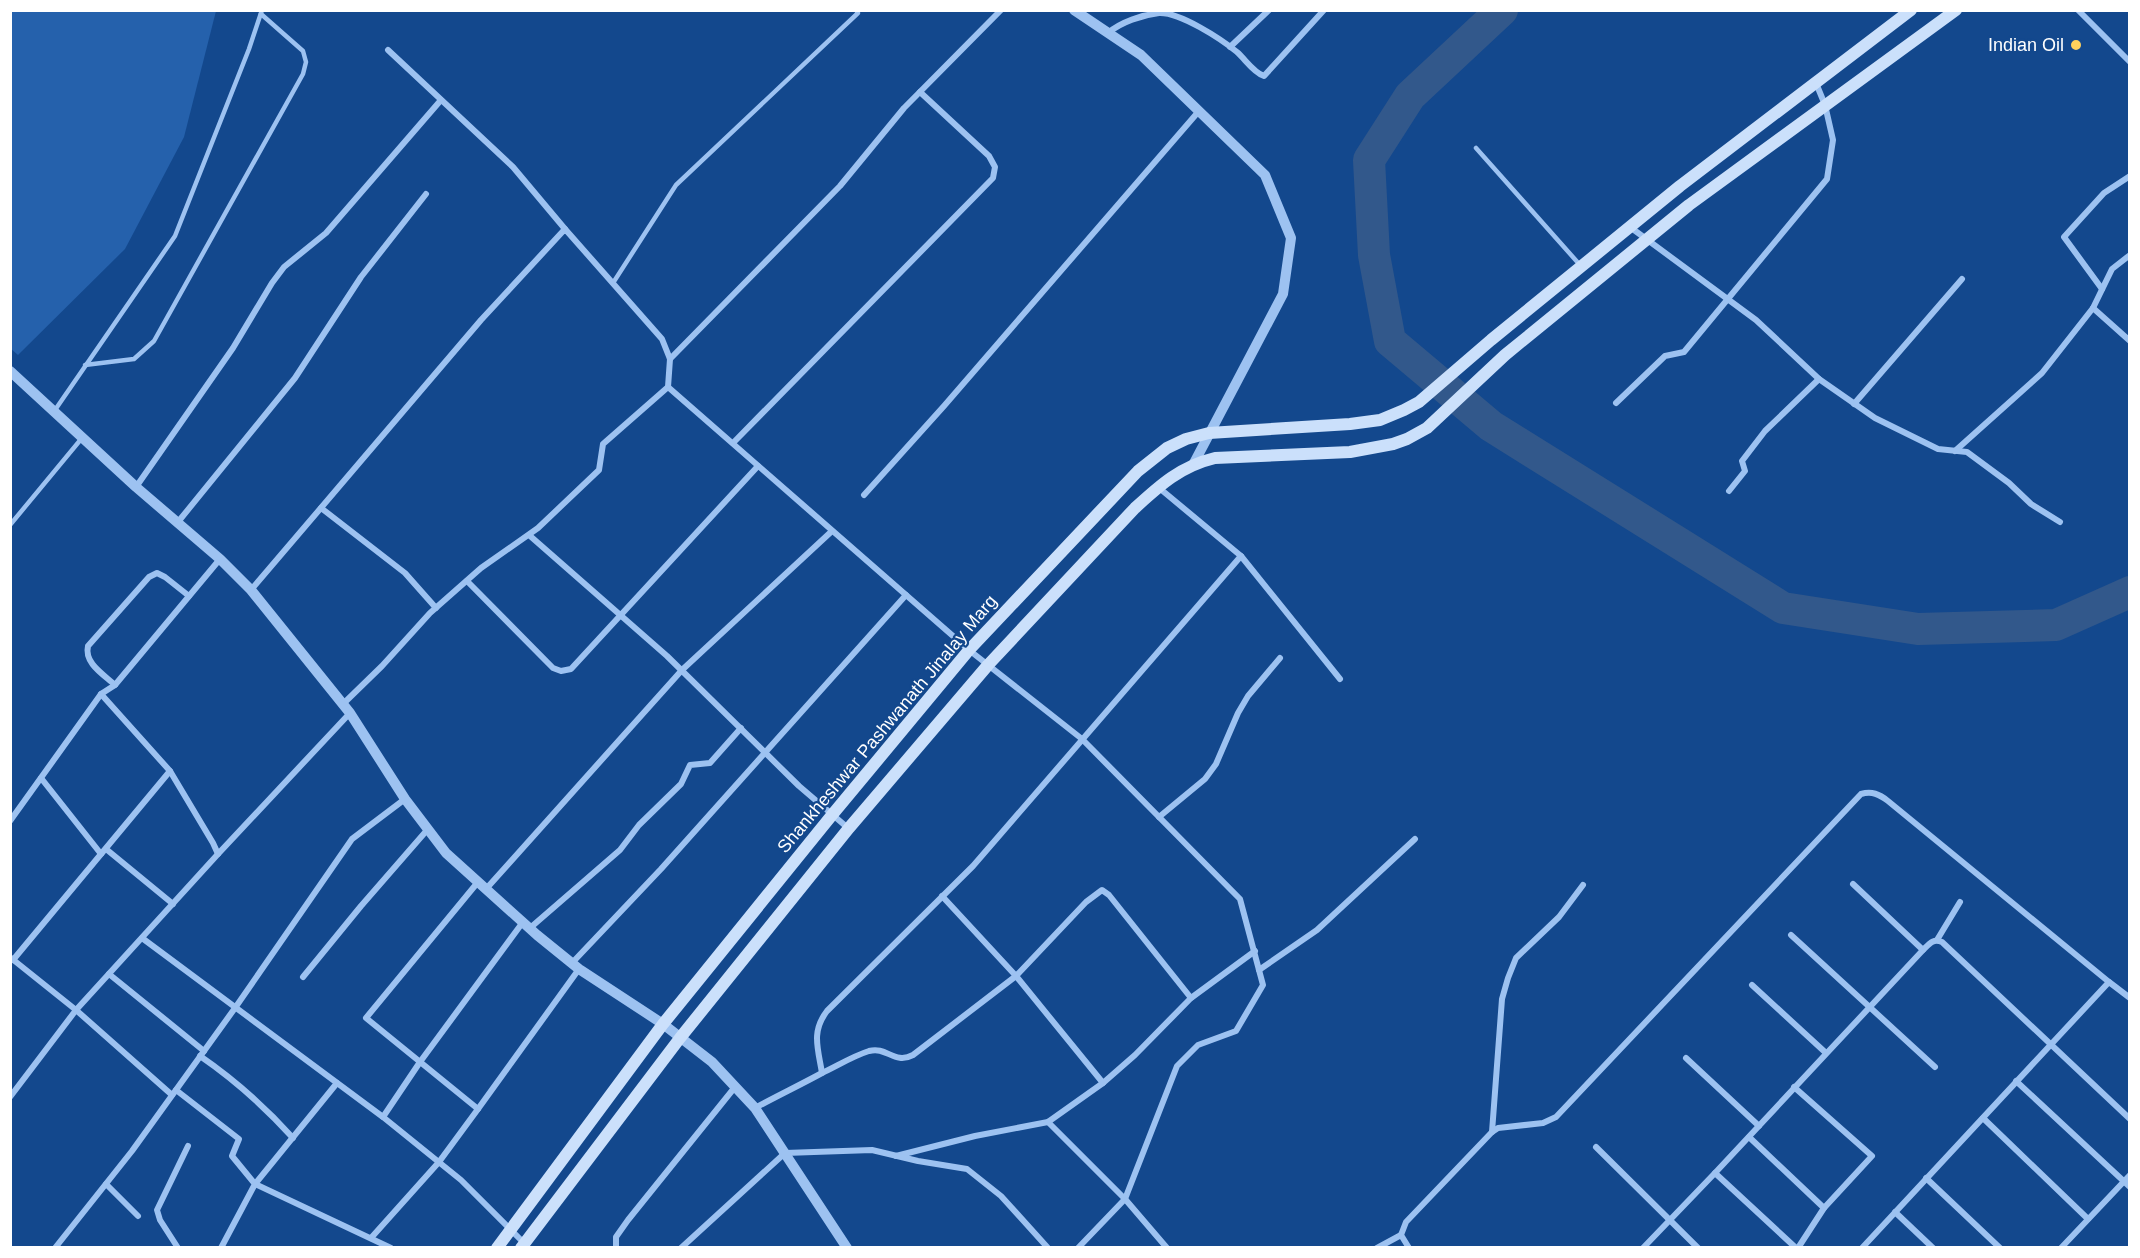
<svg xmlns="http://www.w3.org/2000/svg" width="2140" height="1258" viewBox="0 0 2140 1258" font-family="Helvetica,sans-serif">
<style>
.park{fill:#2561ac}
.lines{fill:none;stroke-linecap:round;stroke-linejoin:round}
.river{stroke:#32588b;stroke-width:32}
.service{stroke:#9dc2f1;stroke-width:4.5}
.minor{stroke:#9dc2f1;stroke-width:6}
.tertiary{stroke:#9dc2f1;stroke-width:10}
.secondary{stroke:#cbe0fb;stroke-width:12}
.poi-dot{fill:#ffd15c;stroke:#13488d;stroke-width:2}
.labels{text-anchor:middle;stroke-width:4.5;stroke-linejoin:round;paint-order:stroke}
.poi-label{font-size:18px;fill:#fff;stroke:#13488d;text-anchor:end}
.street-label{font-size:18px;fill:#fff;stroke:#13488d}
</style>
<rect width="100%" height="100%" fill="#13488d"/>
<polygon class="park" points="11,10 216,11 184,137 125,249 18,355 10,348"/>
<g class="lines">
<polyline class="river" points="1502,10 1410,96 1369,160 1374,255 1390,341 1491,426 1783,608 1918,629 2056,625 2130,592"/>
<g class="service">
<polyline points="1476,148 1580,265"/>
<polyline points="613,283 676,185 858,13 856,10"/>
<polyline points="85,365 134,359 154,341 303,74 306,62 303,51 261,14"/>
<polyline points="55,410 175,236 249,49 262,10"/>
<polyline points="10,525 82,438"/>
</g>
<g class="minor">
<polyline points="2078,10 2130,62"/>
<path d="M1108,33c13,-11 34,-18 51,-20 21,-1 62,26 78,39 9,8 16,20 27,24l60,-66"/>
<polyline points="1230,47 1269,10"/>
<polyline points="388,50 513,167 565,229"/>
<polyline points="1630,227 1756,320 1819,379 1875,418 1938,449 1967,452 2009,483 2031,504 2060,522"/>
<polyline points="2102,289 2064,237 2104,193 2130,176"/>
<polyline points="2093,308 2130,341"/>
<polyline points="670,359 840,186 904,108 1001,10"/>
<polyline points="668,387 969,650 1082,739 1240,899 1263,985 1236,1031 1198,1045 1177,1066 1125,1199 1078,1248"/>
<polyline points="1616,403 1665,356 1684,352 1827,179 1833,140 1825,105 1816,83"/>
<polyline points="1854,404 1962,279"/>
<polyline points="733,443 993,178 995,167 989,156 920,92"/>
<polyline points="1955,451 2042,373 2093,308 2112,269 2130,255"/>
<polyline points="136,487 233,348 272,283 284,267 326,233 441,100"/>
<polyline points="1158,487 1241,556 1340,679"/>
<polyline points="1729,491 1745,471 1742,461 1765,431 1819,379"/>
<polyline points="864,495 944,406 1199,111"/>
<polyline points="321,508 405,573 436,608"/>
<polyline points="178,522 295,378 361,277 426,194"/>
<polyline points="529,535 667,656 799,786 848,828"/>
<polyline points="467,581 553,668 561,671 571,669 758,466"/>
<polyline points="251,590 481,320 565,229 662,339 670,359 668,387 603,444 599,470 538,528 481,568 430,613 382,666 343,704"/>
<path d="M115,685c-12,-11 -31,-22 -27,-39l61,-69 8,-4 8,4 24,19"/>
<polyline points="101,694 170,771 213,843 218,854"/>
<polyline points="41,778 101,854"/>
<polyline points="1159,817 1205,779 1216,764 1238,713 1248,696 1280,658"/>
<polyline points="10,821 101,694 115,685 220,559"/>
<polyline points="106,849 173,904"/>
<polyline points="1853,884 1923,950"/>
<polyline points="486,889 682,670 832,531"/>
<polyline points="942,896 1016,976 1103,1083"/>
<polyline points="530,928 620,850 639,825 681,784 690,765 710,763 741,728"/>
<polyline points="1791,935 1935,1067"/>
<polyline points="142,938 383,1117 461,1180 524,1243"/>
<polyline points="1937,940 1960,902"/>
<polyline points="11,958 76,1010 172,1095"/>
<polyline points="13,960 170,771"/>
<polyline points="572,963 661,869 906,595"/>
<polyline points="1259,970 1317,930 1415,839"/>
<polyline points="109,974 204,1051"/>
<polyline points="303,977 361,906 428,829"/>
<polyline points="1752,985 1826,1053"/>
<path d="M200,1056c35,24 65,51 93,82"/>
<polyline points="1686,1058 1759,1126"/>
<path d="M822,1073c-4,-25 -11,-41 5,-62l146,-145 268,-310"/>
<polyline points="2016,1081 2130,1187"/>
<polyline points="337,1083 255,1184 391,1248"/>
<polyline points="1794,1087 1872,1156 1824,1208 1798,1248"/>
<polyline points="176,1090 239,1139 232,1156 255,1184 221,1248"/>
<polyline points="10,1097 76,1010 218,854 350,713"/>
<path d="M755,1108c22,-12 45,-23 67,-35 15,-7 31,-17 47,-22 18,-5 25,14 44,4l103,-79 70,-74 16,-12 7,5 82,103"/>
<polyline points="478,1109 579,969"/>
<polyline points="383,1117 420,1062 523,922"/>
<polyline points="1983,1118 2088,1219"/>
<polyline points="1048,1122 1125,1199 1167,1248"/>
<polyline points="1492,1132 1502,999 1508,978 1516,958 1559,917 1583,885"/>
<polyline points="1749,1137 1824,1208"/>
<polyline points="1596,1147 1698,1248"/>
<polyline points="896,1156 975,1136 1048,1122 1103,1083 1135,1055 1191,998 1255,951"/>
<polyline points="1715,1173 1796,1248"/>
<polyline points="1926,1178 2000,1248"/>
<polyline points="106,1184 138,1216"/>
<polyline points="1895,1212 1933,1248"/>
<polyline points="371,1238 439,1162 478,1109 366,1018 478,882"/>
<polyline points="55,1248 132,1151 235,1008 352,839 405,799"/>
<polyline points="178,1248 160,1220 157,1210 188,1146"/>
<polyline points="616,1248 616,1237 628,1220 735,1087"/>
<polyline points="681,1248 785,1153 872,1150 918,1161 967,1169 1001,1196 1048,1248"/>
<polyline points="1377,1248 1401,1235"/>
<path d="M1409,1248l-8,-13 5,-13 86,-90 6,-4 45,-5 13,-6 305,-323c11,-3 18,0 27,7l221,181"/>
<path d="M1643,1248l72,-75 208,-223c6,-6 10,-12 19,-8l188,177"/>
<polyline points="1862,1248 2109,982 2130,998"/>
<polyline points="2061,1248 2130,1175"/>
</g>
<g class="tertiary">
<polyline points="1074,10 1141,55 1265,175 1291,238 1283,294 1194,463"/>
<polyline points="10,371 136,487 220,559 251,590 350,713 405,799 446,853 537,935 579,969 663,1024 712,1062 755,1108 847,1248"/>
</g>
<g class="secondary">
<polyline points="497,1248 663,1024 832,815 969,650 1138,471 1167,448 1186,439 1209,433 1350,424 1380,420 1404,410 1419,402 1491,340 1680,186 1911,10"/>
<path d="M521,1248l159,-210 169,-210 139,-163 147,-157c25,-23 46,-42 80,-50l135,-6 43,-8 14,-5 20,-11 78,-73 184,-150 267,-195"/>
</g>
</g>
<circle class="poi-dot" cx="2076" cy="45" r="6"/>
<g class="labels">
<g class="poi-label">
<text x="2064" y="51">Indian Oil</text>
</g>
<g class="street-label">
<text transform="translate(887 724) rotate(-50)" y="6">Shankheshwar Pashwanath Jinalay Marg</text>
</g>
</g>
<rect width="2140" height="1258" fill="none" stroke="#ffffff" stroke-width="24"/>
</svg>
